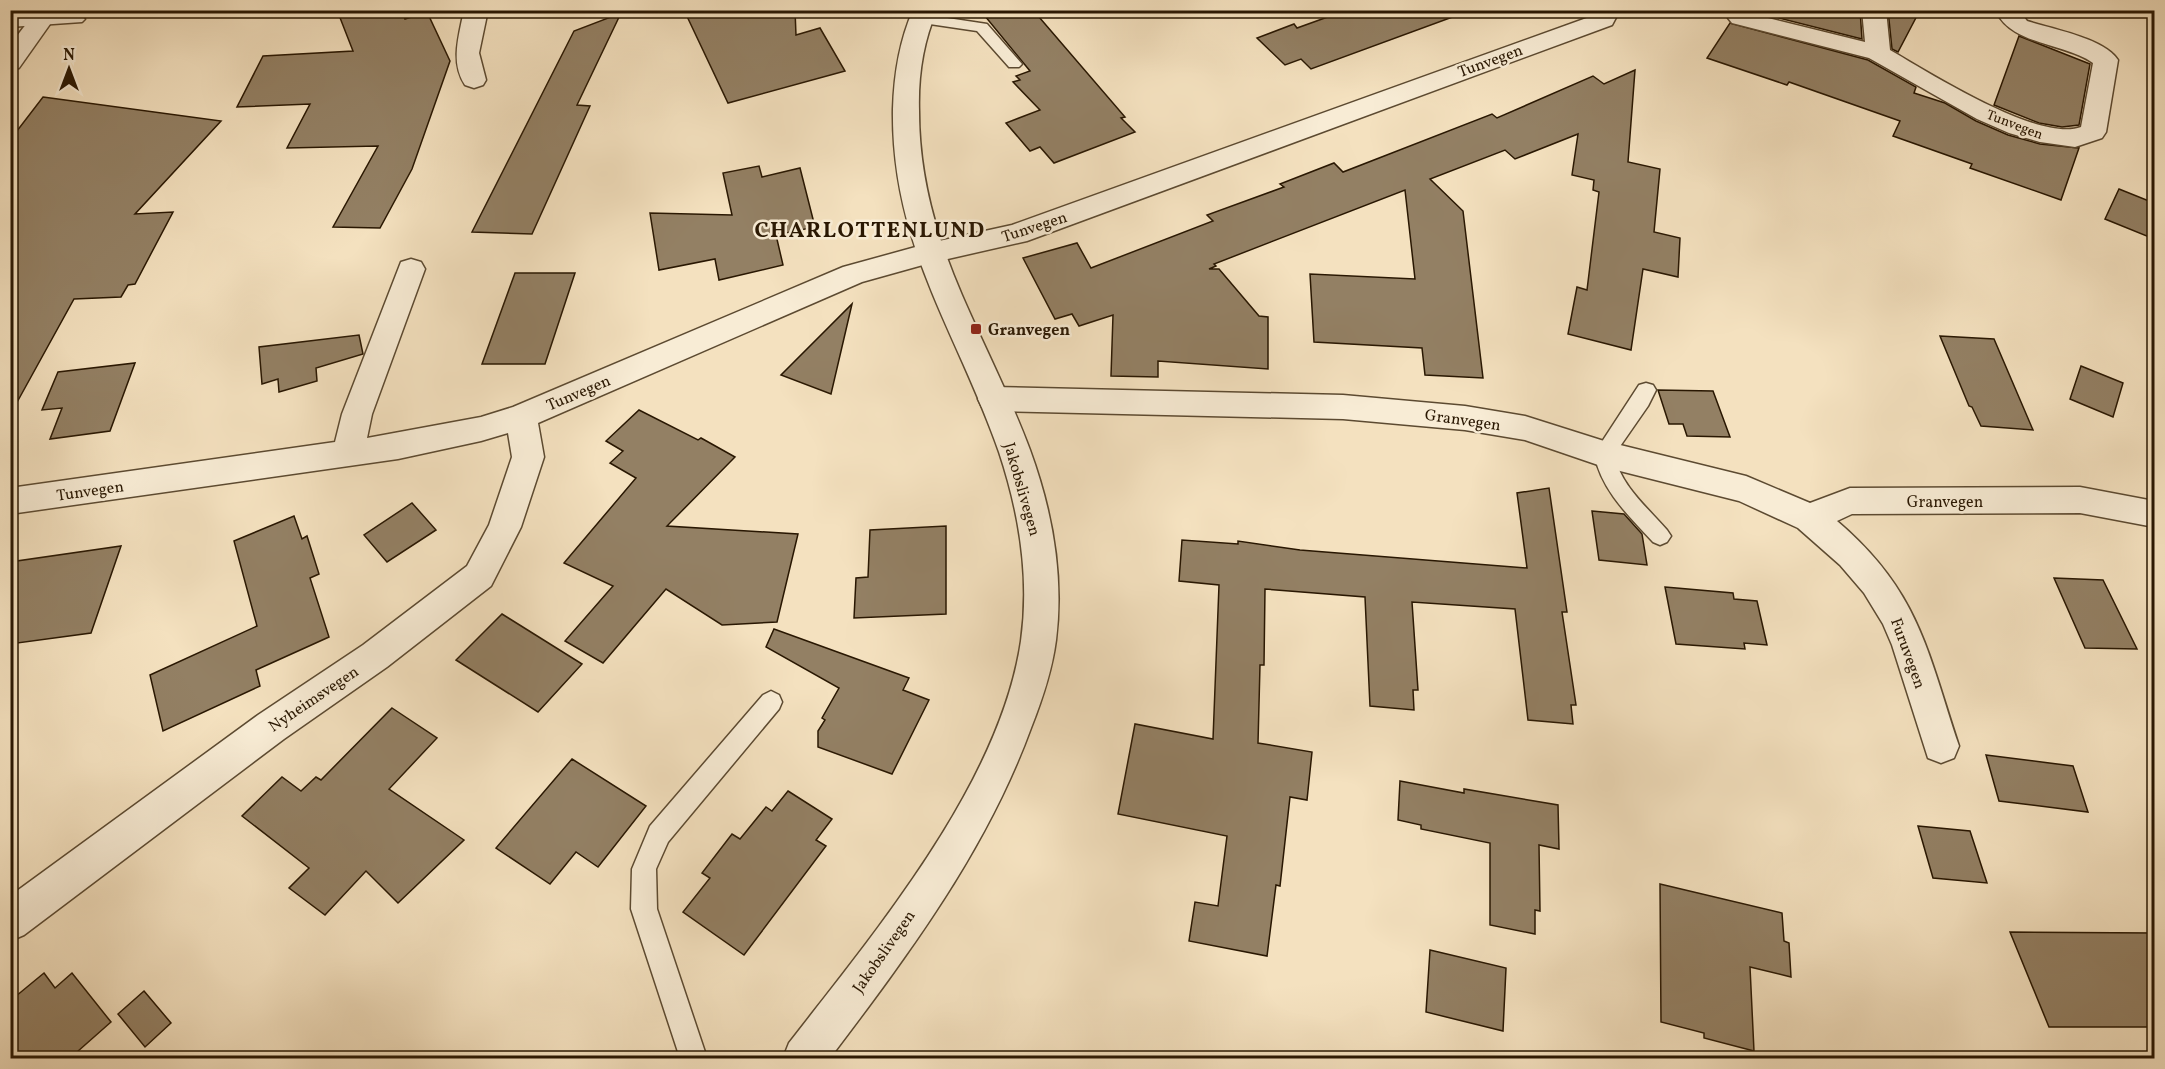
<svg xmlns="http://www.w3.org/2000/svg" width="2165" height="1069" viewBox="0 0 2165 1069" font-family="Vollkorn,serif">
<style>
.building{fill:#938064;stroke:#291702;stroke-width:1.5}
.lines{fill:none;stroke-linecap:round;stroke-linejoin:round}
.service-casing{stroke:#5c4a31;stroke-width:3}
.minor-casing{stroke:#5c4a31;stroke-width:3}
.tertiary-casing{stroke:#5c4a31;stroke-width:3}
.service{fill:#f8ecd5;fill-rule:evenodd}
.minor{fill:#f8ecd5;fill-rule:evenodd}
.tertiary{fill:#f8ecd5;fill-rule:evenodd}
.poi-dot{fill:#8f2418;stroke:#f8ecd5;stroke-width:2}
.labels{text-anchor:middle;stroke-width:5;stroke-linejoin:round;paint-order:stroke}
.far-street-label{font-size:14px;fill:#291702;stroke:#f8ecd5}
.street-label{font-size:16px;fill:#291702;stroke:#f8ecd5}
.poi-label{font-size:16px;font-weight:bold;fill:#291702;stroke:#f8ecd5;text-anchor:start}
.district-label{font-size:22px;font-weight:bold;letter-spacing:1.5px;fill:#291702;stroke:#f8ecd5}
</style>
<rect width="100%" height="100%" fill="#f4e1bf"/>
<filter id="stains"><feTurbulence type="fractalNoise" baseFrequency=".00333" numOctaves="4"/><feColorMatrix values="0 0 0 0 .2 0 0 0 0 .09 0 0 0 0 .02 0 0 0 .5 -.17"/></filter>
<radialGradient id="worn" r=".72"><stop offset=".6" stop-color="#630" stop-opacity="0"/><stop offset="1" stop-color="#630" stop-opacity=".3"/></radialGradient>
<g class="building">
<polygon points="337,10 401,10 405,19 427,12 450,61 412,169 380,228 333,227 378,146 287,148 310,104 237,107 263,56 353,51"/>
<polygon points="684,10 795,10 796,35 820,28 845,71 728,103"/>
<polygon points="980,10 1033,10 1125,117 1121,118 1135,132 1054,163 1040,147 1030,151 1006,123 1040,110 1013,82 1020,80 1016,76 1030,71"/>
<polygon points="1347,10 1457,10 1458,15 1311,69 1301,59 1285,65 1257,38 1294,24 1297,28"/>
<polygon points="1747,10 1860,10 1862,39"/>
<polygon points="1888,10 1920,10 1898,52 1892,49"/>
<polygon points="621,13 577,105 590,106 532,234 472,232 574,31"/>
<polygon points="1730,23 1868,60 1916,87 1914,93 1945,103 1976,121 2008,135 2040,144 2079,148 2061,200 1970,168 1972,164 1893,136 1900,121 1789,82 1787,85 1707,58"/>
<polygon points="2019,36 2090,64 2079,125 2062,127 2039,123 1994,105"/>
<polygon points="1635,70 1628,162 1660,169 1654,232 1680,238 1678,277 1643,269 1631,350 1568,334 1577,287 1587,290 1599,192 1593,190 1594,180 1572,175 1578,134 1515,159 1505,150 1430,179 1463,211 1483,378 1425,375 1422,348 1314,342 1310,274 1415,279 1405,190 1214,264 1216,266 1209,269 1219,269 1259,316 1268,317 1268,369 1158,361 1158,377 1111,376 1113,315 1079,326 1072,314 1055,319 1023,258 1077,243 1091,268 1213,221 1207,215 1284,187 1280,184 1334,163 1343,172 1492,114 1497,118 1593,76 1604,84"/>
<polygon points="43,97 221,121 135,214 173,212 135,284 128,285 121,297 74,299 10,415 10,140"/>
<polygon points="759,166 762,177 800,168 815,227 776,235 783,265 719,280 715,259 659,270 650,213 732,215 723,173"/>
<polygon points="2119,189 2154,203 2154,239 2105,219"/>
<polygon points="515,273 575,273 545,364 482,364"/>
<polygon points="852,304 831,394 781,375"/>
<polygon points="359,335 363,354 316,368 317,381 279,392 278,379 262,384 259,347"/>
<polygon points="1940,336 1994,339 2033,430 1981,426 1972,407 1969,406"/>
<polygon points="135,363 110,431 50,439 62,408 42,410 58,372"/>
<polygon points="2081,366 2123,383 2113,417 2070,399"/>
<polygon points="1658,390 1713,391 1730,437 1687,436 1683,424 1669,424"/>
<polygon points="639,410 698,440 701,438 735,457 667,526 798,534 777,622 722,625 666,589 603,663 565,641 613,586 564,563 636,478 610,463 623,451 606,441"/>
<polygon points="1549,488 1567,612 1562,612 1576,705 1571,705 1573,724 1528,720 1515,609 1412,602 1418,690 1413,690 1414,710 1370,706 1365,597 1265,589 1264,665 1260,665 1258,743 1312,752 1307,800 1290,797 1280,886 1276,885 1267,956 1189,941 1195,902 1218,906 1227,836 1118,814 1135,724 1213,739 1219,585 1179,581 1182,540 1238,544 1238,541 1300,550 1527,568 1517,493"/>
<polygon points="412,503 436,530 387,562 364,535"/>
<polygon points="1592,511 1624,514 1642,534 1647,565 1599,560"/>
<polygon points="294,516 302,539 307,536 319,574 310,578 329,637 256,670 260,686 163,731 150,675 257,626 234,541"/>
<polygon points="946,526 946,614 854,618 856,578 868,577 870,530"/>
<polygon points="121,546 91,633 10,644 10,562"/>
<polygon points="2054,578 2103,580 2137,649 2085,648"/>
<polygon points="1665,587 1733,593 1734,599 1757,601 1767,645 1744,643 1745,649 1676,644"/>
<polygon points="502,614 582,664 538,712 456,660"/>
<polygon points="774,629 909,678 903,690 929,700 892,774 818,747 818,731 825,720 822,718 839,688 766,647"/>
<polygon points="392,708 437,738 389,789 464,840 398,903 366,871 325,915 289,888 309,868 242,816 282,777 301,791 316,777 321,780"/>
<polygon points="1986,755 2073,766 2088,812 1999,801"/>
<polygon points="572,759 646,806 598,867 576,852 550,884 496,848"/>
<polygon points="1400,781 1464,793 1464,789 1558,805 1559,849 1539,845 1540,911 1535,910 1535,934 1490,925 1490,843 1421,829 1421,825 1398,820"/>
<polygon points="788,791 832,819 816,840 826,846 744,955 683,912 710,878 702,873 732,834 740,839 766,807 772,811"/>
<polygon points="1918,826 1970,831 1987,883 1933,878"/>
<polygon points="1660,884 1782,913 1784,941 1789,943 1791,977 1750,967 1754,1051 1704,1038 1704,1033 1661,1022"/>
<polygon points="2010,932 2154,933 2154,1027 2049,1027"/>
<polygon points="1430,950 1506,968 1503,1031 1426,1012"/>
<polygon points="44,973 55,988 72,973 111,1022 69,1059 10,1059 10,1001"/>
<polygon points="144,991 171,1023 145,1047 118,1014"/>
</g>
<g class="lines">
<g class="service-casing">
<g id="service">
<polygon points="77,14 85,19 82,22 10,27 10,17"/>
<polygon points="921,14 987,24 1022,64 1019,67 1009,67 977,31 916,22 913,19"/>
<path d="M1646,383l7,2 3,5 -8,16 -34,49c7,31 33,52 53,75l4,6 -4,6 -7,3 -7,-3c-25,-27 -51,-51 -59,-88l45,-69z"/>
<polygon points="771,691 779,695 782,702 779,709 668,842 656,869 657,909 707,1058 680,1058 631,909 632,869 650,826 763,695"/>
</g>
</g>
<g class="minor-casing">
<g id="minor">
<polygon points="37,10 60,10 19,68 10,70 10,45"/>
<path d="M464,10h24l-9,43 7,27 -3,5 -9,3 -9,-3c-15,-23 -6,-49 -1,-75z"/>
<polygon points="1597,10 1620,10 1612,25 1027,241 930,263 862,282 538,423 544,457 521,527 491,586 387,667 284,739 24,935 10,941 10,896 258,715 363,645 467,566 489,525 512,457 508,433 481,441 398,459 10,514 10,488 335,442 342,414 401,262 411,259 421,262 425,269 372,414 367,438 481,417 513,407 843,267 930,243 1012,225 1595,15"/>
<path d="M1862,10h24l4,40c38,22 149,93 191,77l12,-64c-27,-19 -74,-18 -93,-45l2,-8h24l-2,7 3,4c25,8 77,17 91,39l-12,72 -4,6 -27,9 -35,-5 -31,-9 -32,-14 -108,-61 -137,-35 -4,-5 4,-5 8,-2 125,31z"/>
<path d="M993,387l350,8 122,11 60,10 79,25 142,35 64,27 40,-15 230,-1 74,14v26l-74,-14 -228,1 -15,7c82,70 90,129 122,225l-5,12 -13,5 -13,-5 -36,-113 -9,-21 -19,-31 -24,-28 -42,-37 -59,-27 -135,-34 -79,-27 -60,-10 -122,-11 -350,-8 -11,-4 -4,-8 4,-8z"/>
</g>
</g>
<g class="tertiary-casing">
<path id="tertiary" d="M913,10h24c-14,32 -19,66 -18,101 0,132 67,221 111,339 22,60 34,126 26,190 -4,31 -14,60 -25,88 -45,123 -123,227 -201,330h-47l6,-15c86,-111 211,-259 232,-402 9,-64 -2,-129 -22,-189 -42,-121 -108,-207 -106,-343 1,-34 6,-67 20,-99z"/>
</g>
<use href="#service" class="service"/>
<use href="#minor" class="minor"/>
<use href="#tertiary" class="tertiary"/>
</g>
<rect class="poi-dot" x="970" y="323" width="12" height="12" rx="3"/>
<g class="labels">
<g class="far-street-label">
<text transform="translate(2015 124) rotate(21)" y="5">Tunvegen</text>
</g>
<g class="street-label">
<text transform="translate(1490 60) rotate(-20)" y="6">Tunvegen</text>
<text transform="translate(1034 226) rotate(-18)" y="6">Tunvegen</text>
<text transform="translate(578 392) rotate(-23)" y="6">Tunvegen</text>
<text transform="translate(1463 419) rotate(8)" y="6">Granvegen</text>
<text transform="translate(1023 489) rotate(74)" y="6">Jakobslivegen</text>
<text transform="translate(90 490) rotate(-8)" y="6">Tunvegen</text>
<text x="1945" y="507">Granvegen</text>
<text transform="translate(1909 653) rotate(70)" y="6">Furuvegen</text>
<text transform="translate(313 698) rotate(-34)" y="6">Nyheimsvegen</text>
<text transform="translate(883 951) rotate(-55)" y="6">Jakobslivegen</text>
</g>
<g class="poi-label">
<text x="988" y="335">Granvegen</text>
</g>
<g class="district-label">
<text x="870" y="237">CHARLOTTENLUND</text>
</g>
</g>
<rect width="2165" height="1069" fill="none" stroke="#f4e1bf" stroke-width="36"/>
<rect x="12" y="12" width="2141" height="1045" fill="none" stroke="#291702" stroke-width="3"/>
<rect x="18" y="18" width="2129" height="1033" fill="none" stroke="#291702" stroke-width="1.5"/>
<g transform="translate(69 69)" stroke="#f8ecd5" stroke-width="4.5" paint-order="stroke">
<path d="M0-4.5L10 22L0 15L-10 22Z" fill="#291702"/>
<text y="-9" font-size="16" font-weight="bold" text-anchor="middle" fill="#291702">N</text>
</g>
<rect width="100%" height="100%" filter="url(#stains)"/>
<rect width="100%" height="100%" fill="url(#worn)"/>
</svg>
